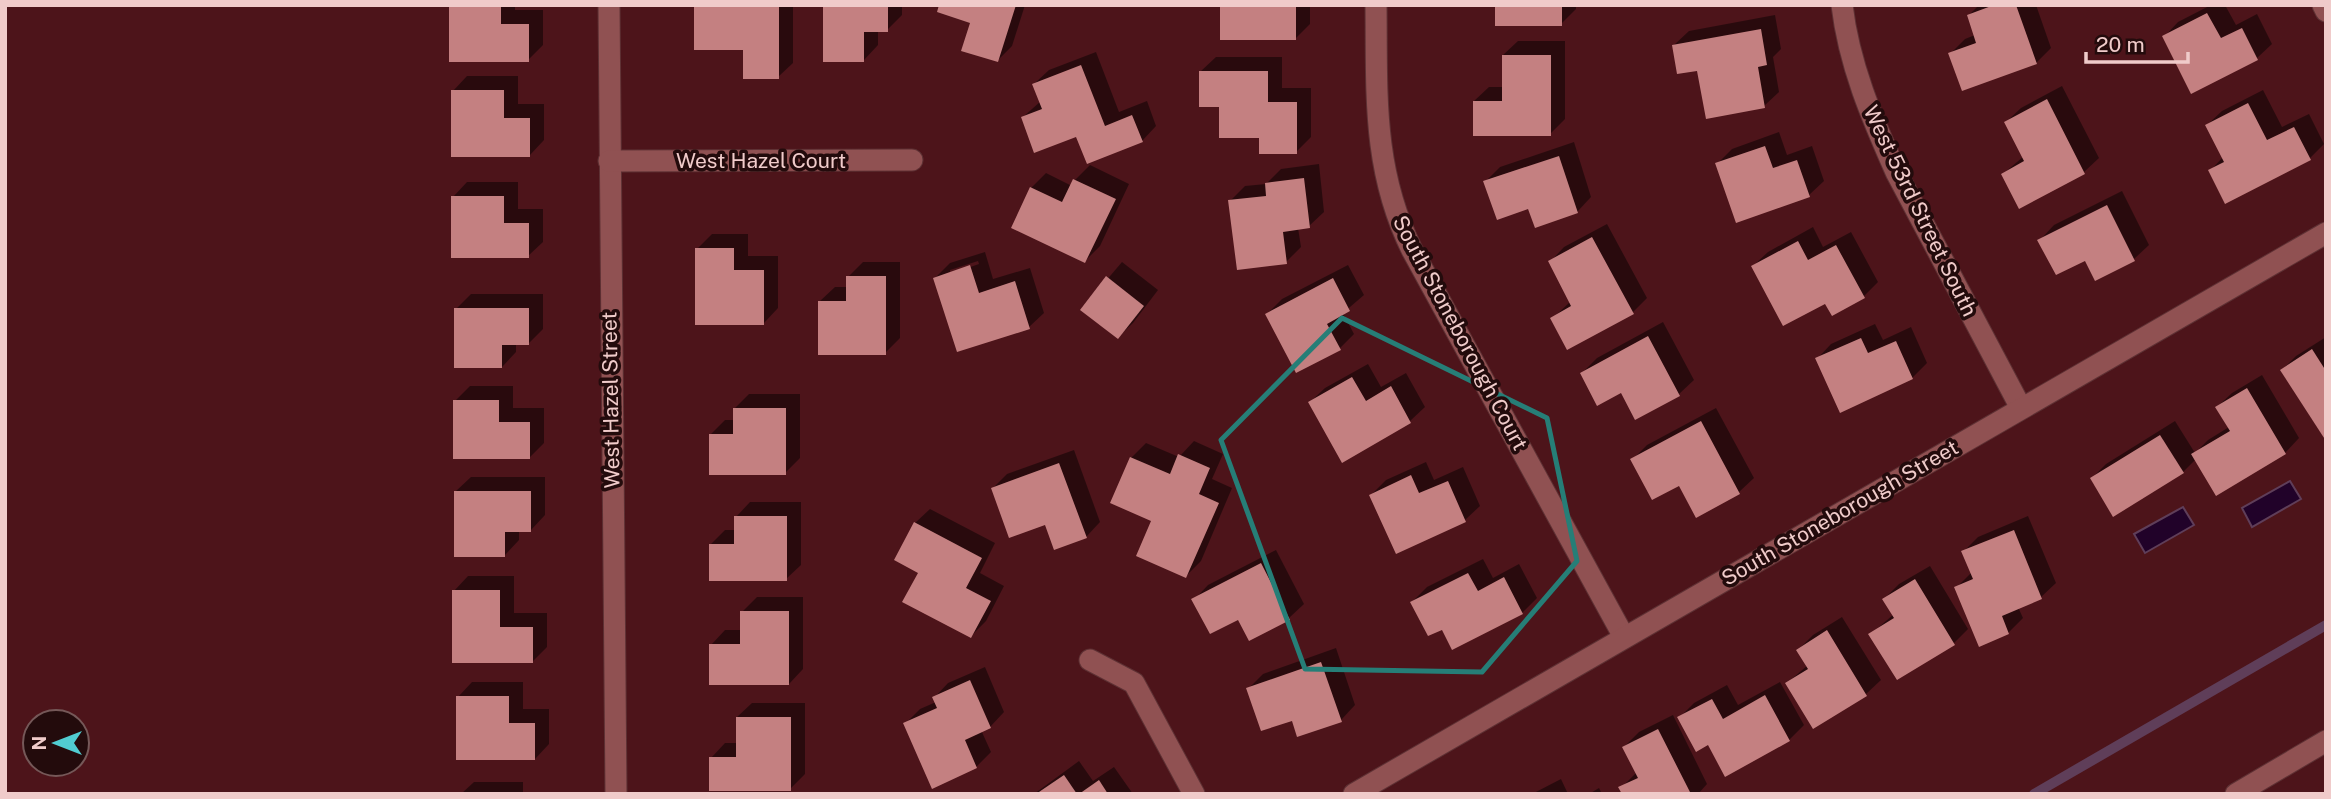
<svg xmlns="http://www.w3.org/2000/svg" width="2331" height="799" viewBox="0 0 2331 799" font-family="'Public Sans',sans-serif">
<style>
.water{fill:#210229;stroke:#5f3e59;stroke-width:2}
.shadow{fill:#0007;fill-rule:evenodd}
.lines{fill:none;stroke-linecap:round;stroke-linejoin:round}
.stream{stroke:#5f3e59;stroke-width:10}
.building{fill:#c48081}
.street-casing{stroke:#5e3134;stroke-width:23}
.street{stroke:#905152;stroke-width:21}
.marked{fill:none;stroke:#267e77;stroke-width:5;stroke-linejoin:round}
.labels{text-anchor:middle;stroke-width:7;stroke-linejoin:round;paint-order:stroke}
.street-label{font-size:21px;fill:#f0cbca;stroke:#230b0c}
</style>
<rect width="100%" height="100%" fill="#4d141a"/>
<g class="water">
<polygon points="2290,481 2301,499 2252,527 2242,508"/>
<polygon points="2183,507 2194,525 2145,553 2134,534"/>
</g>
<g class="shadow">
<polygon points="450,5 515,5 515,10 543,10 543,45 528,60"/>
<polygon points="696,5 793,5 793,63 778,77"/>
<polygon points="825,5 902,5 902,15 887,30 878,30 878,45 864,60"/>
<polygon points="941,5 1025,5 1012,46 998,60 972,22"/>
<polygon points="1222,5 1310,5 1310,24 1295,39"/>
<polygon points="1497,5 1576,5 1576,9 1561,24"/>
<polygon points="1979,5 2036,5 2051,48 2036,63 1950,54 1965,39 1975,35 1969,15"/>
<polygon points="2211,5 2225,5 2236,25 2257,14 2272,44 2257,58 2164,37 2178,22"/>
<polygon points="1775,15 1781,49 1773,57 1779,92 1764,106 1699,68 1674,45 1689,31"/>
<polygon points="1518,41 1565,41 1565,119 1550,134 1474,101 1489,87 1503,87 1503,55"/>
<polygon points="1096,52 1119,112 1147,101 1156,126 1142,141 1077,135 1023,117 1041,101 1034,84 1049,70"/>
<polygon points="1216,57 1282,57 1282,88 1311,88 1311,137 1296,152 1261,136 1201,71"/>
<polygon points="467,76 518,76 518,104 544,104 544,140 530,155 453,91"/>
<polygon points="2062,86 2099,158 2084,172 2003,174 2024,156 2006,122 2021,108"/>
<polygon points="2263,90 2282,127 2309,114 2324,144 2310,158 2210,171 2223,157 2207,125 2222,111"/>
<polygon points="1779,132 1787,155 1812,146 1824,181 1809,195 1717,164 1732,149"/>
<polygon points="1574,142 1591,197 1577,212 1485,182 1500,167"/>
<polygon points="1319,164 1324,212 1309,226 1298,228 1301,247 1286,262 1230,201 1245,186 1266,184 1281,169"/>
<polygon points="1090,165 1129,184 1100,246 1085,261 1031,188 1046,173 1072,186 1075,180"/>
<polygon points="467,182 518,182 518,209 543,209 543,242 528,256 453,197"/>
<polygon points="2122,191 2149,245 2134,259 2085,259 2040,240 2054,225"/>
<polygon points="1607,224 1647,298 1633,312 1553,318 1571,301 1550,262 1564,247"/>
<polygon points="1813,227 1823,247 1851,232 1878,282 1863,297 1753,266 1768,252"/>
<polygon points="712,234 748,234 748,256 778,256 778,308 764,323 697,249"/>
<path d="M985,252l8,27 37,-11 14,45 -15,14 -94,-49 15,-15zM978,261l1,3 -29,10v-4z"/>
<polygon points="863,262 900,262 900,338 885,353 820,301 835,287 848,287 848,277"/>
<polygon points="1122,262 1158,290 1133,323 1118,337 1082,309"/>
<polygon points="1348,265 1364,295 1343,313 1354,334 1340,348 1267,314 1282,299"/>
<polygon points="471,294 543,294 543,329 528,344 516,344 516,352 502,367 456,309"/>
<polygon points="1663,322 1694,380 1679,394 1636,417 1621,391 1582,373 1597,358"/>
<polygon points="1875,324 1883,340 1911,327 1927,363 1912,378 1817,359 1831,344"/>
<polygon points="2326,337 2326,436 2282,370 2296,356"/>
<polygon points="1368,364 1381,387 1406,373 1425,407 1410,421 1342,460 1310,402 1325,388"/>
<polygon points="2262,375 2299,438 2285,453 2196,459 2183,472 2092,478 2106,464 2175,421 2195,453 2208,440 2229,427 2217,407 2232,393"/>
<polygon points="470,386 513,386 513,408 544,408 544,443 530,457 455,401"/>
<polygon points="749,394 800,394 800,458 785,473 711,434 725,420 734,420 734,409"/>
<polygon points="1716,408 1754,478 1739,492 1697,515 1680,484 1632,460 1647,445"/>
<polygon points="1194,441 1223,454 1212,479 1232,488 1201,561 1186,576 1153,520 1131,458 1146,443 1179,457"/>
<polygon points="1074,450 1100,522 1086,537 1046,523 993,488 1007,474"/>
<polygon points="1426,462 1434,480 1463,467 1480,506 1465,520 1396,552 1371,495 1386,480"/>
<polygon points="471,477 545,477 545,515 531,530 519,530 519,540 505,555 456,491"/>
<polygon points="750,502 801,502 801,565 786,579 711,544 725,530 736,530 736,517"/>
<polygon points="930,509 995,543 980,573 1004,586 986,621 971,636 920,572 915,523"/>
<polygon points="2028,516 2056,583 2041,597 2018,607 2023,618 2008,633 1956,588 1972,572 1963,552 1978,537"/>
<polygon points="1276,550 1304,604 1289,618 1239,617 1194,600 1208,585"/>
<polygon points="1483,559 1493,578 1519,564 1537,598 1522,613 1442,627 1412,602 1427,587"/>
<polygon points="1930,566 1968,629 1954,643 1871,634 1894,614 1884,599 1899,584"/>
<polygon points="468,576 514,576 514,613 547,613 547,647 532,662 454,591"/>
<polygon points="757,597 803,597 803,669 789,684 711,645 725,630 742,630 742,612"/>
<polygon points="1842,617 1881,680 1866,694 1814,727 1787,683 1808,665 1798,650 1813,635"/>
<polygon points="1336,648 1355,705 1341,720 1293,718 1248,689 1263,674"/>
<polygon points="985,667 1004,712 990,727 981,730 991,752 976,767 905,724 920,709 936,702 934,698 948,683"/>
<polygon points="472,682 523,682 523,709 549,709 549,744 535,759 458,697"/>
<polygon points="1780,682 1804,725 1789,740 1709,743 1680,717 1694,703 1727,685 1738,705"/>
<polygon points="752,703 805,703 805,774 790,789 711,758 725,743 737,743 737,717"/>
<polygon points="1673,715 1707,784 1698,794 1624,794 1621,788 1637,772 1624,747 1639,732"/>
<polygon points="1079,761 1093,781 1114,767 1133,794 1034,794"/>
<polygon points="1561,779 1568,794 1532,794"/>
<polygon points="474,782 523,782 523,794 461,794"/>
<polygon points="1599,788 1602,794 1589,794"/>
</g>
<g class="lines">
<polyline class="stream" points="2034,794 2326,625"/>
</g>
<g class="building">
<polygon points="449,5 501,5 501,24 529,24 529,62 449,62"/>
<polygon points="694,5 779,5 779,79 743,79 743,50 694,50"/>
<polygon points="823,5 888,5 888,32 864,32 864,62 823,62"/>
<polygon points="939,5 1016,5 998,62 961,51 970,23 937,12"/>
<rect x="1220" y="5" width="76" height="35"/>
<rect x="1495" y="5" width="67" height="21"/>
<polygon points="1994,5 2016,5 2037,64 1962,91 1948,53 1976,43 1967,15"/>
<polygon points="2207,13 2221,38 2242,28 2258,60 2191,94 2162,36"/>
<polygon points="1761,29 1767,65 1758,67 1765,108 1706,119 1697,71 1677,74 1672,45"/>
<polygon points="1502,55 1551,55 1551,136 1473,136 1473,101 1502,101"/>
<polygon points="1081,65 1105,126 1132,115 1143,142 1087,164 1076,137 1034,153 1021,117 1042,109 1032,84"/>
<polygon points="1199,71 1268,71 1268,102 1297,102 1297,154 1259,154 1259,138 1219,138 1219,107 1199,107"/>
<polygon points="451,90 504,90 504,118 530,118 530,157 451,157"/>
<polygon points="2047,99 2085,174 2019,209 2001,174 2024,161 2004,122"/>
<polygon points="2248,103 2267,140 2294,127 2311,160 2225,204 2208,170 2224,162 2205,125"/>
<polygon points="1765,146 1773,168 1797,160 1810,197 1736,223 1715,163"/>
<polygon points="1559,156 1578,213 1535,228 1528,209 1497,220 1483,181"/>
<polygon points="1304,178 1310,228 1283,232 1287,264 1237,270 1228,200 1266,196 1265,183"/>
<polygon points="1073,179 1116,199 1085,263 1011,228 1030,187 1062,202"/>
<polygon points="451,196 504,196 504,223 529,223 529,258 451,258"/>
<polygon points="2107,205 2135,261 2095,281 2085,261 2056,275 2037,240"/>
<polygon points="1592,237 1634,314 1567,350 1550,318 1571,306 1548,261"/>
<polygon points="1798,241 1808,260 1836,245 1865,298 1832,316 1825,304 1783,326 1751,266"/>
<polygon points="695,248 734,248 734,270 764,270 764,325 695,325"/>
<polygon points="970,265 979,293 1015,281 1030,329 957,352 933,278"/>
<polygon points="846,276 886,276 886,355 818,355 818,301 846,301"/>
<polygon points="1106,276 1144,306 1118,339 1080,310"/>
<polygon points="1333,278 1350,311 1327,324 1341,350 1296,373 1265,314"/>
<polygon points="454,308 529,308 529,345 502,345 502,368 454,368"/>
<polygon points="1648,336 1680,396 1635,420 1621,393 1597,406 1580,373"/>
<polygon points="1861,338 1868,353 1896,341 1913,379 1840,413 1815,358"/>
<polygon points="2312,349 2326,371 2326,441 2280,370"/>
<polygon points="1352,377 1366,401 1391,386 1411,423 1342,463 1308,402"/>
<polygon points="2247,388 2286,454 2216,496 2191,454 2230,431 2215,407"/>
<polygon points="453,400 499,400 499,422 530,422 530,459 453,459"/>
<polygon points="733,408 786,408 786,475 709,475 709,434 733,434"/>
<polygon points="1701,421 1740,494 1696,518 1679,486 1652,500 1630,459"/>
<polygon points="2160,435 2184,473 2113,517 2090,478"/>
<polygon points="1178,454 1210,468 1199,494 1219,503 1186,578 1136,556 1151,521 1110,503 1130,457 1170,474"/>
<polygon points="1059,463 1087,538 1054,550 1045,525 1009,538 991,488"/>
<polygon points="1411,475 1419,493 1448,481 1466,522 1396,554 1369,495"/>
<polygon points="454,491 531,491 531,532 505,532 505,557 454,557"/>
<polygon points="734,516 787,516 787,581 709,581 709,544 734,544"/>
<polygon points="914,522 982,558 966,588 991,601 971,638 902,602 918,573 894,560"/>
<polygon points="2014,530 2042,599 2002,616 2009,634 1979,647 1954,587 1973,579 1961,551"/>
<polygon points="1261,563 1290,620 1249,641 1238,620 1210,634 1191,599"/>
<polygon points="1468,573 1478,591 1504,577 1523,614 1452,650 1442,630 1428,636 1410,602"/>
<polygon points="1915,579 1955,645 1897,680 1868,634 1894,618 1882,599"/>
<polygon points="452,590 500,590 500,627 533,627 533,663 452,663"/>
<polygon points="740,611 789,611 789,685 709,685 709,644 740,644"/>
<polygon points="1827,630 1867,696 1813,729 1785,683 1808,669 1796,650"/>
<polygon points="1321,662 1342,722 1297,737 1292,721 1261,731 1246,688"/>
<polygon points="970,680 991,728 965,740 977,768 932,789 903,723 937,708 932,697"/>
<polygon points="1765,695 1790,741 1725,777 1708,745 1696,752 1677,717 1712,699 1723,719"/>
<polygon points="456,696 509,696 509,723 535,723 535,760 456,760"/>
<polygon points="736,717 791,717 791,791 709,791 709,757 736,757"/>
<polygon points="1658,729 1691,794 1622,794 1618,787 1638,778 1622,747"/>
<polygon points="1064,775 1077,794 1036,794"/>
<polygon points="1099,780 1108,794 1079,794"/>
</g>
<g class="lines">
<g class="street-casing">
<g id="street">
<polyline points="609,5 616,794"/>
<path d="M1376,5c1,88 -4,164 36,245l212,387"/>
<path d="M1842,5c7,60 30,113 54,167l125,236"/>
<polyline points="2323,5 2326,11"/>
<polyline points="609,161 912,160"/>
<polyline points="1090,660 1134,683 1194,794"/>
<polyline points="1354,794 2326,233"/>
<polyline points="2236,794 2326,741"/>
</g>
</g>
<use href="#street" class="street"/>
</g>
<path class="marked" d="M1342,318l205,100 30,143 -95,111 -177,-3 -84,-229z"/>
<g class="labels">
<g class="street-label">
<text x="761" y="168">West Hazel Court</text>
<text transform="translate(1920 211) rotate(64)" y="7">West 53rd Street South</text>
<text transform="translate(1460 333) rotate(62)" y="7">South Stoneborough Court</text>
<text transform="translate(611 400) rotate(-91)" y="7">West Hazel Street</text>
<text transform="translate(1840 513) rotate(-30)" y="7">South Stoneborough Street</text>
</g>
</g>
<rect width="2331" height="799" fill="none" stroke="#f0cbca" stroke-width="14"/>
<g transform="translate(56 743) rotate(270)"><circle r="33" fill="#230b0c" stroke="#755858" stroke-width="2"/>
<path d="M0-5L12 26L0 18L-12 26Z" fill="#51ccd1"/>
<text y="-10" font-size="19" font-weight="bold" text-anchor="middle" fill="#f0cbca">N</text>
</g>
<path d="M2086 52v10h102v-10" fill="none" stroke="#f0cbca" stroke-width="3.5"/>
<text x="2096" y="52" font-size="21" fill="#f0cbca" stroke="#230b0c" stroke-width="5" paint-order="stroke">20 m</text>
</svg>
